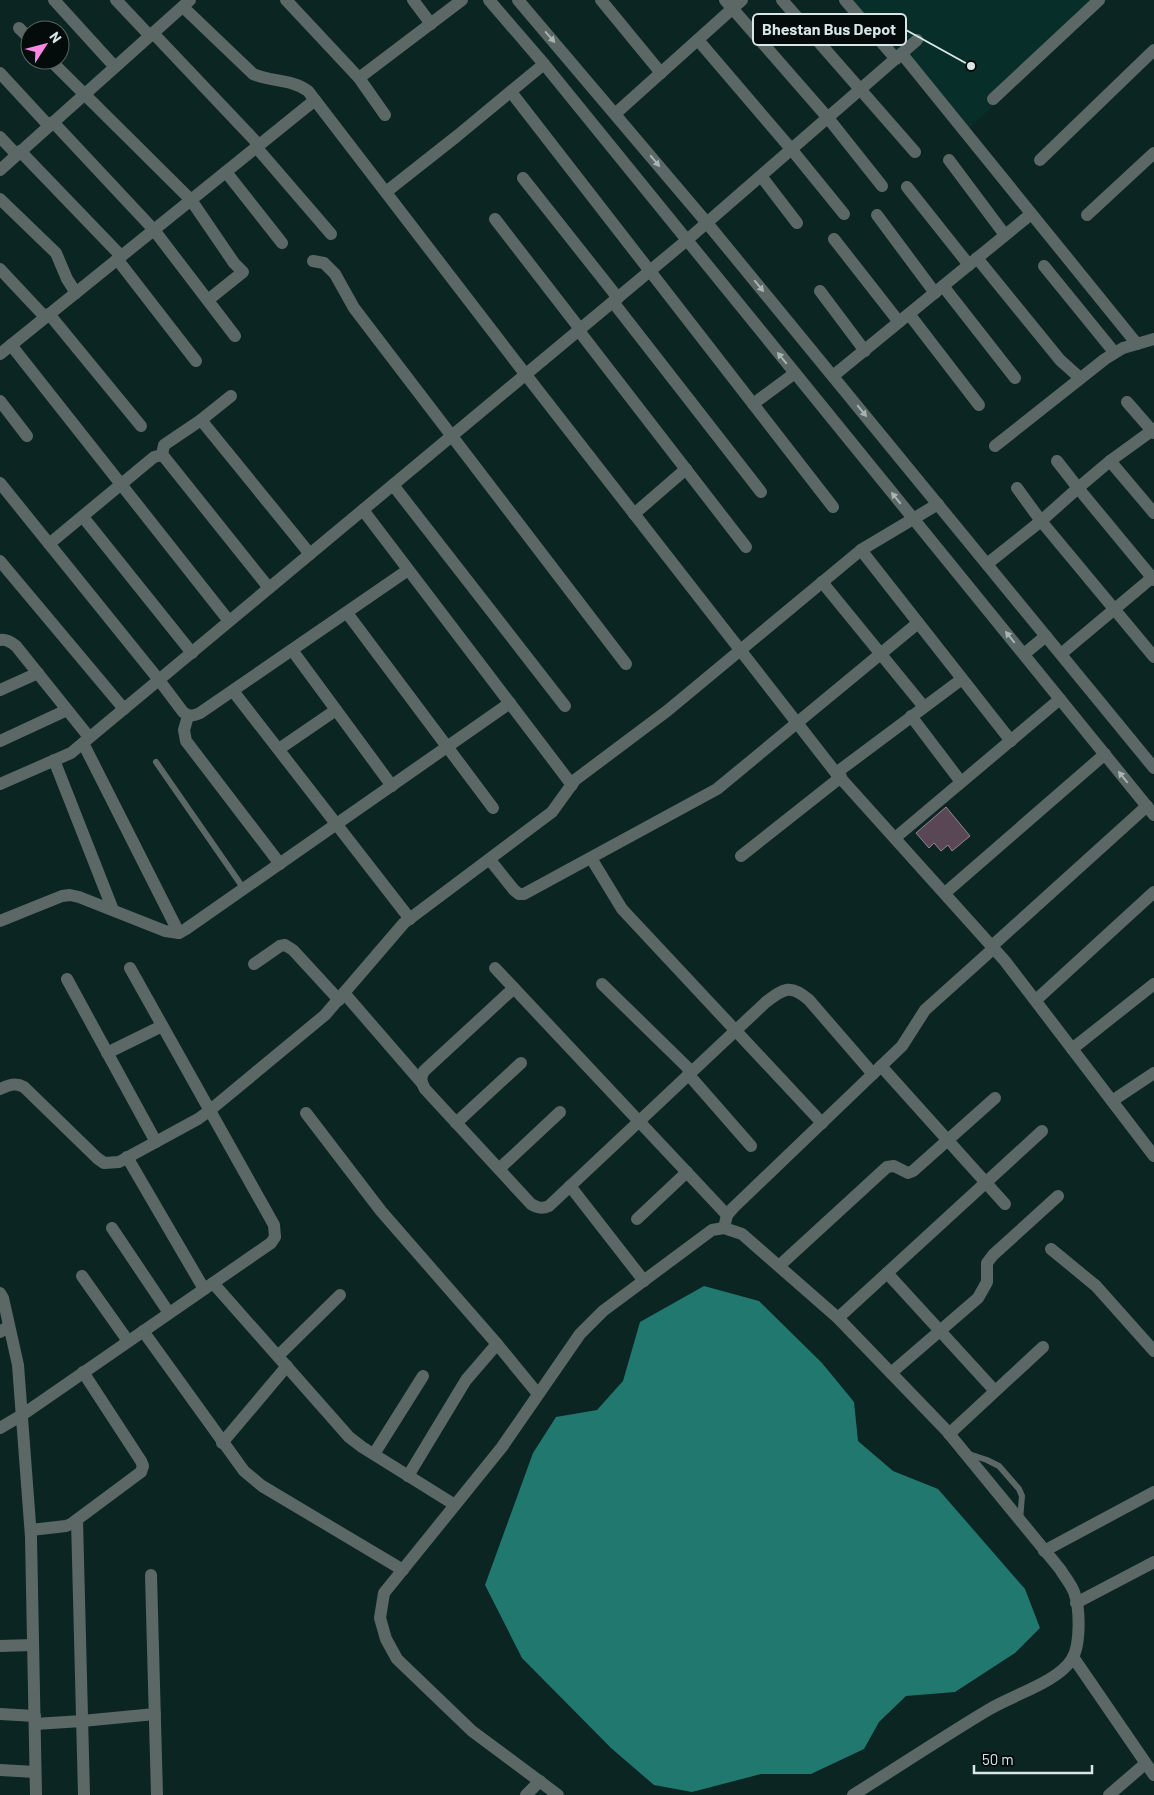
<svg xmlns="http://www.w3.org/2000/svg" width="1154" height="1795" viewBox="0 0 1154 1795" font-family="Barlow,sans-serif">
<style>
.built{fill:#082e2a}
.water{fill:#21786f}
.building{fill:#594755;stroke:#968392}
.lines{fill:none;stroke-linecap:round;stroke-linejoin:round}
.service{stroke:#5c6866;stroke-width:6}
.minor{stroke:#5c6866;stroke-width:12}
.tertiary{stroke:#5c6866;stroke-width:12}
.oneway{fill:#a6b4b2}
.leader{fill:none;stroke:#d8e7e5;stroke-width:2}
.callout-dot{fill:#d8e7e5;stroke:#030c0b;stroke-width:2}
.callout{fill:#030c0b;stroke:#d8e7e5;stroke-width:2}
.callout-label{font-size:16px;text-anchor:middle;font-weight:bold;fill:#d8e7e5}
</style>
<rect width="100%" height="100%" fill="#0b2522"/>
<polygon class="built" points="846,0 1108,0 965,132"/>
<polygon class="water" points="704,1286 759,1301 822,1363 854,1402 858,1441 893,1471 938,1489 1025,1589 1040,1628 1015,1653 955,1692 906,1696 879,1722 864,1749 811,1774 761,1774 692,1792 654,1785 611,1748 522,1658 485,1585 533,1453 556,1417 597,1410 623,1381 640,1322"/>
<polygon class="building" points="946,807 970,836 952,851 948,845 941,851 934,843 929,848 916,833"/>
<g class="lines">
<g class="service">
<polyline points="156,762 244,889"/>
<polyline points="969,1454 987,1460 999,1466 1019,1489 1022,1496 1020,1520"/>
</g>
<g class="minor">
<polyline points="54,0 115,67"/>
<polyline points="116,0 150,36"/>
<polyline points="286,0 359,78 385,115"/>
<polyline points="413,0 431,24"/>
<polyline points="489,0 544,64 1154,815"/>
<polyline points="518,0 707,223 1154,768"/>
<polyline points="601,0 661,73"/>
<polyline points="725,0 828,118 882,186"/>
<polyline points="782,0 915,152"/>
<polyline points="845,0 896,59"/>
<path d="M183,7l70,67c18,8 39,5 55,17l218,284 310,398 169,188 149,195"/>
<polyline points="19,28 30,39"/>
<polyline points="153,33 259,145"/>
<polyline points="698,40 792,150 844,214"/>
<polyline points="902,54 1137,344"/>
<polyline points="50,60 191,200 234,263 243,272 208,300"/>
<polyline points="0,73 49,126"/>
<polyline points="359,78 462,0"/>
<polyline points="511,92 833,507"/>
<polyline points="993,99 1099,0"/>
<polyline points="615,114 742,0"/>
<polyline points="53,122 154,230 235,336"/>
<polyline points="0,137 17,155"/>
<polyline points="256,147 331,234"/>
<polyline points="20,151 121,256"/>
<polyline points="949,160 1005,235"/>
<polyline points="1040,160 1154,50"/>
<polyline points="0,170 190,0"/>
<polyline points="226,172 282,243"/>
<polyline points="761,176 797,223"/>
<polyline points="523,178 618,298"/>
<polyline points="907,187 969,265"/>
<polyline points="386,192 457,136 544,64"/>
<polyline points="0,199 56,253 67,279 76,293"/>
<polyline points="877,215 935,293"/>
<polyline points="1087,215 1154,153"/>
<polyline points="495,219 580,329"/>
<polyline points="834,239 899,322"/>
<polyline points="977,258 1060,360 1080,378"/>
<polyline points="117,259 196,361"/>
<polyline points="313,261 324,263 335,274 354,308 626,664"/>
<polyline points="1044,266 1114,352"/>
<polyline points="0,269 45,317"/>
<polyline points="943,286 1015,378"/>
<polyline points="820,291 865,351"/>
<polyline points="613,302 761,492"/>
<polyline points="49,314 141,426"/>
<polyline points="909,314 979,405"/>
<polyline points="579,331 746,547"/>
<polyline points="11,345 229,621"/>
<polyline points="0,354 315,100"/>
<polyline points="833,376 1031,214"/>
<polyline points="0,401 27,436"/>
<polyline points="1127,402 1154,433"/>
<polyline points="753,404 795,373"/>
<polyline points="201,420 310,554"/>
<polyline points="1154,429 1110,461 1154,513"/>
<polyline points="995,446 1105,359 1123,348 1154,339"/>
<polyline points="162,455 164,445 201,420 231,396"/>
<polyline points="1057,461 1078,488 1110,461"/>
<path d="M0,483l159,197 24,32c6,5 10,4 17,1l208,-143"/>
<polyline points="393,485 565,706"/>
<polyline points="1017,488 1041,521 1154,657"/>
<polyline points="363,510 572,785"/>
<polyline points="634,514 686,469"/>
<polyline points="83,517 192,653"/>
<polyline points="49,544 154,457 162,455 165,458 269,588"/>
<polyline points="861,550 1011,741"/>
<polyline points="0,561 124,709"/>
<polyline points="987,564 1041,521 1078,488 1154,580"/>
<polyline points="822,582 924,707"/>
<polyline points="347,613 493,808"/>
<path d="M0,640c6,-1 11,2 16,6l73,91"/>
<polyline points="292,650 392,786"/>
<polyline points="1024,654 1046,636"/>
<polyline points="1061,654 1154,576"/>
<polyline points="0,690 38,673"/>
<polyline points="233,691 410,919"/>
<polyline points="188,716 184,730 186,741 280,864"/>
<polyline points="911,716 961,782"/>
<polyline points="0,741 67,710"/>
<polyline points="83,743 179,933"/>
<polyline points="279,749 336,710"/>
<polyline points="54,760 113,910"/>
<polyline points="836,773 962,679"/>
<polyline points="0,784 71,753 687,240 917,40"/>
<polyline points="895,838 1060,699"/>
<polyline points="741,856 841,777"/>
<polyline points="591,858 622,909 822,1123"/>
<polyline points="490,860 514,890 519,894 524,894 717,789 918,623"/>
<polyline points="945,893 1105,754"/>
<polyline points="0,921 62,896 70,895 79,897 165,931 179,933 186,929 510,703"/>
<polyline points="992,946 1147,806"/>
<polyline points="254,964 280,946 285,945 293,950 339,1000"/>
<polyline points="495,968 727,1215"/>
<polyline points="67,979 156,1142"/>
<polyline points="602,984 691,1071"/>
<path d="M514,988l-90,83c-4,7 -3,11 1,18l106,115c7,4 11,5 18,2l217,-204c18,-14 25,-18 43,-2l64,74"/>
<polyline points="344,993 422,1083"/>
<polyline points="1036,1000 1154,892"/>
<polyline points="1072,1049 1154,984"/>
<polyline points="107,1053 162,1026"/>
<polyline points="881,1066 1005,1204"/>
<polyline points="688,1074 751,1146"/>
<path d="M0,1089c9,-4 15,-7 24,-2l73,71 7,5 15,-1 79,-43 11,-8 116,-96 79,-92 148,-111 23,-32 92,-69 194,-161 77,-46"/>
<polyline points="1112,1101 1154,1073"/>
<polyline points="306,1113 381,1211 497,1344 538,1394"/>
<polyline points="456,1123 521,1063"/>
<polyline points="127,1157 204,1289"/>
<polyline points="499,1169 560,1112"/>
<polyline points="570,1186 644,1281"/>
<polyline points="637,1219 687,1172"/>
<polyline points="112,1228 169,1313"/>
<polyline points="724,1228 727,1215 733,1208 902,1046 925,1010 994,948"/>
<polyline points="1051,1249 1096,1286 1154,1351"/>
<polyline points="779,1266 887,1167 894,1166 908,1173 913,1171 995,1098"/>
<polyline points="887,1273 995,1391"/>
<polyline points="82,1276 128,1341"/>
<polyline points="213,1283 349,1437 362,1447 455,1505"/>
<polyline points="838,1318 1042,1131"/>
<polyline points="143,1331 244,1471 262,1486 403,1570"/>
<polyline points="0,1332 9,1326"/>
<polyline points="278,1356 340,1295"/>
<polyline points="891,1373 978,1298 987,1282 987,1263 993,1255 1058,1196"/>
<polyline points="0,1428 22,1415 271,1243 275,1237 274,1225 130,968"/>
<polyline points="949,1434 1043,1347"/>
<polyline points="222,1443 287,1366"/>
<polyline points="374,1454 423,1376"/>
<polyline points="408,1476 466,1380 497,1344"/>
<polyline points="77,1520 84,1795"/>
<polyline points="31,1530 66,1526 71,1524 141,1472 143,1466 141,1461 83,1372"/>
<polyline points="1044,1551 1154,1492"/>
<polyline points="151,1575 157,1795"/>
<polyline points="1076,1603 1154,1562"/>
<polyline points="0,1646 33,1645"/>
<polyline points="1073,1657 1154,1775"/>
<polyline points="0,1714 35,1716"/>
<polyline points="35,1724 82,1721 155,1714"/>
<polyline points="0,1770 35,1772"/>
<polyline points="526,1795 540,1781"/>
<path d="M558,1795l-86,-64 -75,-72 -11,-20 -6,-21 4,-25 118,-146 78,-113 23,-23 109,-81 12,-2 18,6 96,84 108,112 114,139c4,7 11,15 14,23 6,15 7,52 -2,67 -15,24 -60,36 -84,51 -45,27 -90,57 -135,85"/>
<polyline points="1109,1795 1145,1764"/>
</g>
<polyline class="tertiary" points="0,1293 3,1298 18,1365 31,1537 36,1795"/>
</g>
<defs><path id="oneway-solid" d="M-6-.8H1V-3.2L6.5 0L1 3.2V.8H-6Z" transform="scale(1.25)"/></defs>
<g class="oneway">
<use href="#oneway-solid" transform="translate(550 37) rotate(49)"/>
<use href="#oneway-solid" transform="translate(655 161) rotate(50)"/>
<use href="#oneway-solid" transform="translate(759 286) rotate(51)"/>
<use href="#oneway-solid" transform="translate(782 358) rotate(-129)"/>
<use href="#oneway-solid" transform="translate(862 411) rotate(51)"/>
<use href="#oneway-solid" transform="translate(896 498) rotate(-129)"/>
<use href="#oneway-solid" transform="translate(1010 637) rotate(-129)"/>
<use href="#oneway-solid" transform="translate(1123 777) rotate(-129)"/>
</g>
<path class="leader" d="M971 66L906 30"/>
<circle class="callout-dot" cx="971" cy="66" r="5"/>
<rect class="callout" x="753" y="14" width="153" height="31" rx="5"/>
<g class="callout-label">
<text x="829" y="35">Bhestan Bus Depot</text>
</g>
<g transform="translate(45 45) rotate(54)"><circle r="24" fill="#030c0b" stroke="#586462"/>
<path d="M0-4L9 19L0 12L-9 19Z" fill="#fb87e5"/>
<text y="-8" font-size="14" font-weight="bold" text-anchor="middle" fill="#d8e7e5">N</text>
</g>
<path d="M974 1765v8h118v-8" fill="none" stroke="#d8e7e5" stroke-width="2.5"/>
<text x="982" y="1765" font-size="15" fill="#d8e7e5" stroke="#030c0b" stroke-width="4" paint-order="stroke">50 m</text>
</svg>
